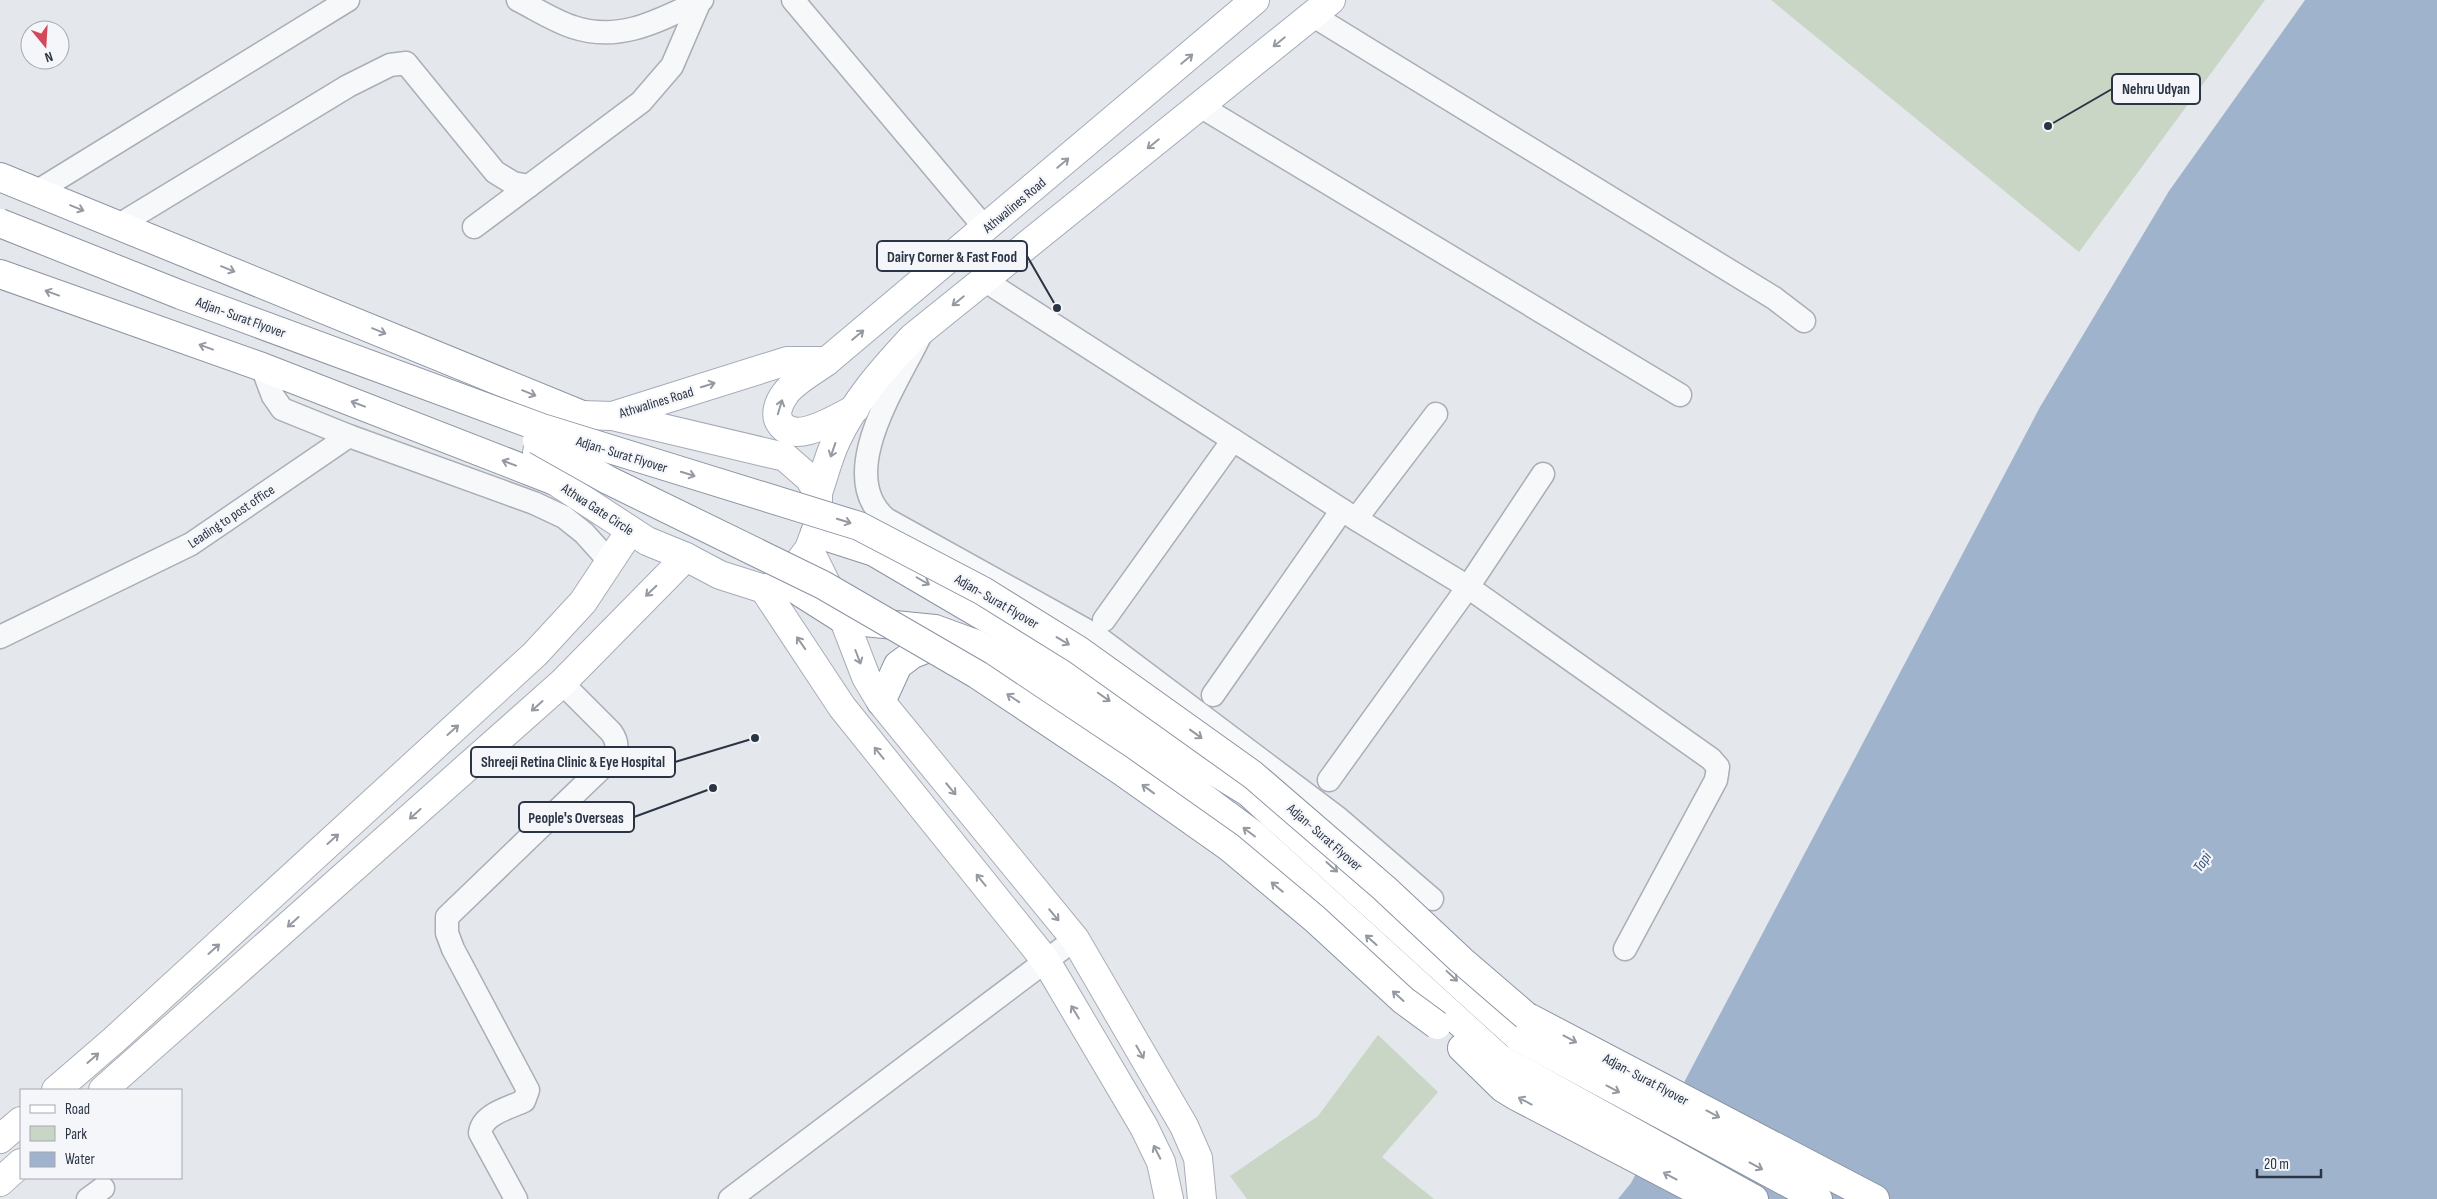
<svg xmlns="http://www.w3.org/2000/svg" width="2437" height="1199" viewBox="0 0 2437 1199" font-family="'Sofia Sans Condensed',sans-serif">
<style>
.green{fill:#c9d6c5}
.water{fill:#9fb4cc}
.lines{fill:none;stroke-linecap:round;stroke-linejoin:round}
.street-casing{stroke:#a9aeb7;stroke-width:25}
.secondary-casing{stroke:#a9aeb7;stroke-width:30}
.primary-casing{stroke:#a3abb8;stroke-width:30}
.highway-casing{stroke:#8b94a3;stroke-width:30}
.street{stroke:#f7f8fa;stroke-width:22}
.secondary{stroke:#fff;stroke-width:28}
.primary{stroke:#fff;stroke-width:28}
.highway{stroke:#fff;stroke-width:28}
.highway-bridge-casing{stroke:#8b94a3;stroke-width:30;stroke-linecap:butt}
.highway-bridge{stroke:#fff;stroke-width:28}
.oneway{stroke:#959aa2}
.labels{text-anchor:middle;stroke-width:4.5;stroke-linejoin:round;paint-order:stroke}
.street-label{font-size:14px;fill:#2b3445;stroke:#f4f6f9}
.water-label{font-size:15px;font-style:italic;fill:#34527a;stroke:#f4f6f9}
.leader{fill:none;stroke:#2b3445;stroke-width:2}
.callout-dot{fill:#2b3445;stroke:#f4f6f9;stroke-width:2}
.callout{fill:#f4f6f9;stroke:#2b3445;stroke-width:2}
.callout-label{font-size:15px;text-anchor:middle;font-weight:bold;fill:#2b3445}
</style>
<rect width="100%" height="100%" fill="#e4e7ec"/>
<g class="green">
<polygon points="1771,0 2265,0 2079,252"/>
<polygon points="1378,1035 1438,1092 1382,1157 1434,1199 1247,1199 1230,1176 1318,1116"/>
</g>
<polygon class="water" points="2305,0 2437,0 2437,1199 1618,1199 1631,1183 2040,407 2169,191"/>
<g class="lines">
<g class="street-casing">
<g id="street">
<path d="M518,0c18,9 36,21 55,27 47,16 87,-7 129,-27"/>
<polyline points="793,0 985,228"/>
<polyline points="1312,15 1774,298 1804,321"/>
<polyline points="1200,106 1680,395"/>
<polyline points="36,192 348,0"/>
<polyline points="119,225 348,86 390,65 406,63 495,172 513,183 529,186"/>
<polyline points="474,227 641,102 672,66 700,1"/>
<polyline points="984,280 1356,519 1468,587 1711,759 1718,767 1716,780 1625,949"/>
<path d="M920,336c-23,48 -86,139 -34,183l209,116 243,183 94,81"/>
<polyline points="349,436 534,503 564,517 584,533 610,562"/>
<polyline points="1356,519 1436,414"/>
<polyline points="1104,620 1233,440"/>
<polyline points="0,637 191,544 349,436 282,409 273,396 262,367"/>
<polyline points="1213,695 1342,510"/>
<polyline points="1329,780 1468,587 1543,474"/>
<polyline points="88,1199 103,1188"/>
<path d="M516,1199l-36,-66c2,-19 29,-25 44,-32l4,-11 -75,-141 -6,-16v-16l165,-159c6,-10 6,-16 -1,-26l-49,-49"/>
<polyline points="730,1199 1075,939"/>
</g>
</g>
<g class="secondary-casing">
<g id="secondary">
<polyline points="809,549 844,620 866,677 881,702 1075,939 1184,1126 1198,1158 1202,1199"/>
<polyline points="764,589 842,707 1046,961 1144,1127 1161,1162 1169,1199"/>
<polyline points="56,1090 114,1040 535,654 583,602 630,531"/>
<polyline points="103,1090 562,683 686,557"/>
<polyline points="0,1139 21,1121"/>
<polyline points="0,1182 21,1163"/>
</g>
</g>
<g class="primary-casing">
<g id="primary">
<path d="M827,361c-13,10 -33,20 -42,33 -6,8 -11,20 -5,29 15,23 56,-5 75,-14"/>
<polygon points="582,415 612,416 785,457 809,478 818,493 818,524 809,549 784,582 764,589 720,575 686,557 647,541 555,481 537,452 561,420"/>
<polyline points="612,416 787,361 827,361 1255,0"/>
<path d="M818,493c6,-17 10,-35 18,-52 18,-39 47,-72 76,-103l419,-338"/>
</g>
</g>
<g class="highway-casing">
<g id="highway">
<polyline points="0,177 582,415"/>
<polyline points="0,274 262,367 555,481"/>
<polyline points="815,533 874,552 1012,633 1173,746 1248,792 1518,1037 1818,1199"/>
<polyline points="784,582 844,620 935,629 976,644 1016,667 1165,769 1254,835 1499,1058 1754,1199"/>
<polyline points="881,702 898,665 913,654 949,640"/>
<polyline points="1526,1016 1875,1199"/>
<polyline points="1462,1048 1503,1088 1516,1096 1713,1199"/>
</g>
</g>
<use href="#street" class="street"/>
<use href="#secondary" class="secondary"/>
<use href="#primary" class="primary"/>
<use href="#highway" class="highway"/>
<g class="highway-bridge-casing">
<g id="highway-bridge">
<polyline points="0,223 181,295 542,428 859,526 983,591 1078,650 1253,775 1384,888 1461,960 1526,1016"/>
<polyline points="537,440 608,480 823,585 978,675 1120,770 1229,847 1315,919 1403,1000 1437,1025"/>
</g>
</g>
<use href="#highway-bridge" class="highway-bridge"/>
</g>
<defs><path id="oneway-shaft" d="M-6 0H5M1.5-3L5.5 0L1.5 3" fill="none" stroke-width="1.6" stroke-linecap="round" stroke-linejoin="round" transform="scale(1.25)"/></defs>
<g class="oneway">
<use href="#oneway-shaft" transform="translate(1279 42) rotate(141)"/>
<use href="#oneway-shaft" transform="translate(1187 59) rotate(-40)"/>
<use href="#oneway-shaft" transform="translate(1153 144) rotate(141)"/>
<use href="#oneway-shaft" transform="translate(1063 163) rotate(-40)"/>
<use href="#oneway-shaft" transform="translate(77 208) rotate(22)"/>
<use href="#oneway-shaft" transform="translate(228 269) rotate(22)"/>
<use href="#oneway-shaft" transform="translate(52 293) rotate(-160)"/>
<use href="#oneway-shaft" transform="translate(958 301) rotate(141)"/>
<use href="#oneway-shaft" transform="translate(379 331) rotate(22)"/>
<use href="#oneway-shaft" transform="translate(858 335) rotate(-40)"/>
<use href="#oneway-shaft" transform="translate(206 347) rotate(-160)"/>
<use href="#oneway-shaft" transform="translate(708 385) rotate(-17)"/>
<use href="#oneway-shaft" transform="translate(529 393) rotate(22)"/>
<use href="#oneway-shaft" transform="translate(358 404) rotate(-159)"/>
<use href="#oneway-shaft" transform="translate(780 407) rotate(-73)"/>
<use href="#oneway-shaft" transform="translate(833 450) rotate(109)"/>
<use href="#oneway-shaft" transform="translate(509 463) rotate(-159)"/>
<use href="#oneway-shaft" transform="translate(688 474) rotate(17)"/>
<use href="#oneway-shaft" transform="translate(844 521) rotate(17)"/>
<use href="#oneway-shaft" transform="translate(923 581) rotate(30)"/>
<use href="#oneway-shaft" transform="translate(651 591) rotate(136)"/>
<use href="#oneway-shaft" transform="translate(1063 641) rotate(31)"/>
<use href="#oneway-shaft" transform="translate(801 643) rotate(-125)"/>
<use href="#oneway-shaft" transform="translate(858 657) rotate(69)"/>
<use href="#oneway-shaft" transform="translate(1104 697) rotate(35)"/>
<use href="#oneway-shaft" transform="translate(1013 698) rotate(-146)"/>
<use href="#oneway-shaft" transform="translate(537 706) rotate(138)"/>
<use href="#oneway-shaft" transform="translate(453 730) rotate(-42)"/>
<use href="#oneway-shaft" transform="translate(1196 734) rotate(36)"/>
<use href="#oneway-shaft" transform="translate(879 753) rotate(-129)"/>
<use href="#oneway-shaft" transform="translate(951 789) rotate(50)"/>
<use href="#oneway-shaft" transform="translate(1148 789) rotate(-144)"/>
<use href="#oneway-shaft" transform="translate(415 814) rotate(138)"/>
<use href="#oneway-shaft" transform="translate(1249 832) rotate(-143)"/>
<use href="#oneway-shaft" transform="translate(333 839) rotate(-42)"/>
<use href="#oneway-shaft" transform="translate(1332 867) rotate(42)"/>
<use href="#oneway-shaft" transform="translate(981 880) rotate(-129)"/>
<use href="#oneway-shaft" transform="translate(1277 887) rotate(-140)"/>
<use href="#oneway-shaft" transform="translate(1054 915) rotate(50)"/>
<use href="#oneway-shaft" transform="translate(293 922) rotate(138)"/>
<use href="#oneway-shaft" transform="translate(1371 940) rotate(-138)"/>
<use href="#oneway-shaft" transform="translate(214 949) rotate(-42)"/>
<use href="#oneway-shaft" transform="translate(1452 976) rotate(43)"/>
<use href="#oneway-shaft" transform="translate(1398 996) rotate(-138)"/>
<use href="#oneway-shaft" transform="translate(1075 1012) rotate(-121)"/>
<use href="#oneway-shaft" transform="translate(1570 1039) rotate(28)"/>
<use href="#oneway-shaft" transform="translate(1140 1052) rotate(60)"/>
<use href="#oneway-shaft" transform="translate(93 1058) rotate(-41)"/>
<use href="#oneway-shaft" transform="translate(1613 1089) rotate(28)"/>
<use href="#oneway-shaft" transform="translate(1525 1101) rotate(-152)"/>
<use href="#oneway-shaft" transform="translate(1713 1114) rotate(28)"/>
<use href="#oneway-shaft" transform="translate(1157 1152) rotate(-117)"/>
<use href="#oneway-shaft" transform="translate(1756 1166) rotate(28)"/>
<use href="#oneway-shaft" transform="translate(1670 1176) rotate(-152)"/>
</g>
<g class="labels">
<g class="street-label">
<text transform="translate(1014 205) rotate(-40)" y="5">Athwalines Road</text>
<text transform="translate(241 317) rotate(20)" y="5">Adjan- Surat Flyover</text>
<text transform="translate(656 402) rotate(-17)" y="5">Athwalines Road</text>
<text transform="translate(622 454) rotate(17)" y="5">Adjan- Surat Flyover</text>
<text transform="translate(598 509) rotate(33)" y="5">Athwa Gate Circle</text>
<text transform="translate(231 516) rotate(-34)" y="5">Leading to post office</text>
<text transform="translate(997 601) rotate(30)" y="5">Adjan- Surat Flyover</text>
<text transform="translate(1325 837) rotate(41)" y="5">Adjan- Surat Flyover</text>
<text transform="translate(1646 1079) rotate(28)" y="5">Adjan- Surat Flyover</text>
</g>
<g class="water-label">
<text transform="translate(2202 862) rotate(-56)" y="5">Tapi</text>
</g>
</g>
<path class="leader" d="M2048 126L2112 89M1057 308L1027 256M755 738L675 762M713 788L634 817"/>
<g class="callout-dot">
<circle cx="2048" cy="126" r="5"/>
<circle cx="1057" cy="308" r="5"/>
<circle cx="755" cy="738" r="5"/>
<circle cx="713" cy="788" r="5"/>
</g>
<g class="callout">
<rect x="2112" y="74" width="88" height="30" rx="5"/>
<rect x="877" y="241" width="150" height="30" rx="5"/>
<rect x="471" y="747" width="204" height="30" rx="5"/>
<rect x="519" y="802" width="115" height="30" rx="5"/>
</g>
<g class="callout-label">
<text x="2156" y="94">Nehru Udyan</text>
<text x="952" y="262">Dairy Corner &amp; Fast Food</text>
<text x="573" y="767">Shreeji Retina Clinic &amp; Eye Hospital</text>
<text x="576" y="823">People's Overseas</text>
</g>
<rect x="20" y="1089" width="162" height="90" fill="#f4f6f9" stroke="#a4a8b1"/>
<rect x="30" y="1105" width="25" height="8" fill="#ffffff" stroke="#a4a8b1"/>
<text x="65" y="1114" font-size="15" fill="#2b3445">Road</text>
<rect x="30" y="1126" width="25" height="15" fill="#c9d6c5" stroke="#a4a8b1"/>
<text x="65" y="1139" font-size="15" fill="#2b3445">Park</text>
<rect x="30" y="1152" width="25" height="15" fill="#9fb4cc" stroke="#a4a8b1"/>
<text x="65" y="1164" font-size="15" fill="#2b3445">Water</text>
<g transform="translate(45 45) rotate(162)"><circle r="24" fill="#f4f6f9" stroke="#a4a8b1"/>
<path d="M0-4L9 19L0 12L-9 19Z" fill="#d1495b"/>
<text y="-8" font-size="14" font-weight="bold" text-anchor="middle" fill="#2b3445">N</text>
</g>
<path d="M2257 1169v8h64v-8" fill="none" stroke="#2b3445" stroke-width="2.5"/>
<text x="2264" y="1169" font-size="15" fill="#2b3445" stroke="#f4f6f9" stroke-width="4" paint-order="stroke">20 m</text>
</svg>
